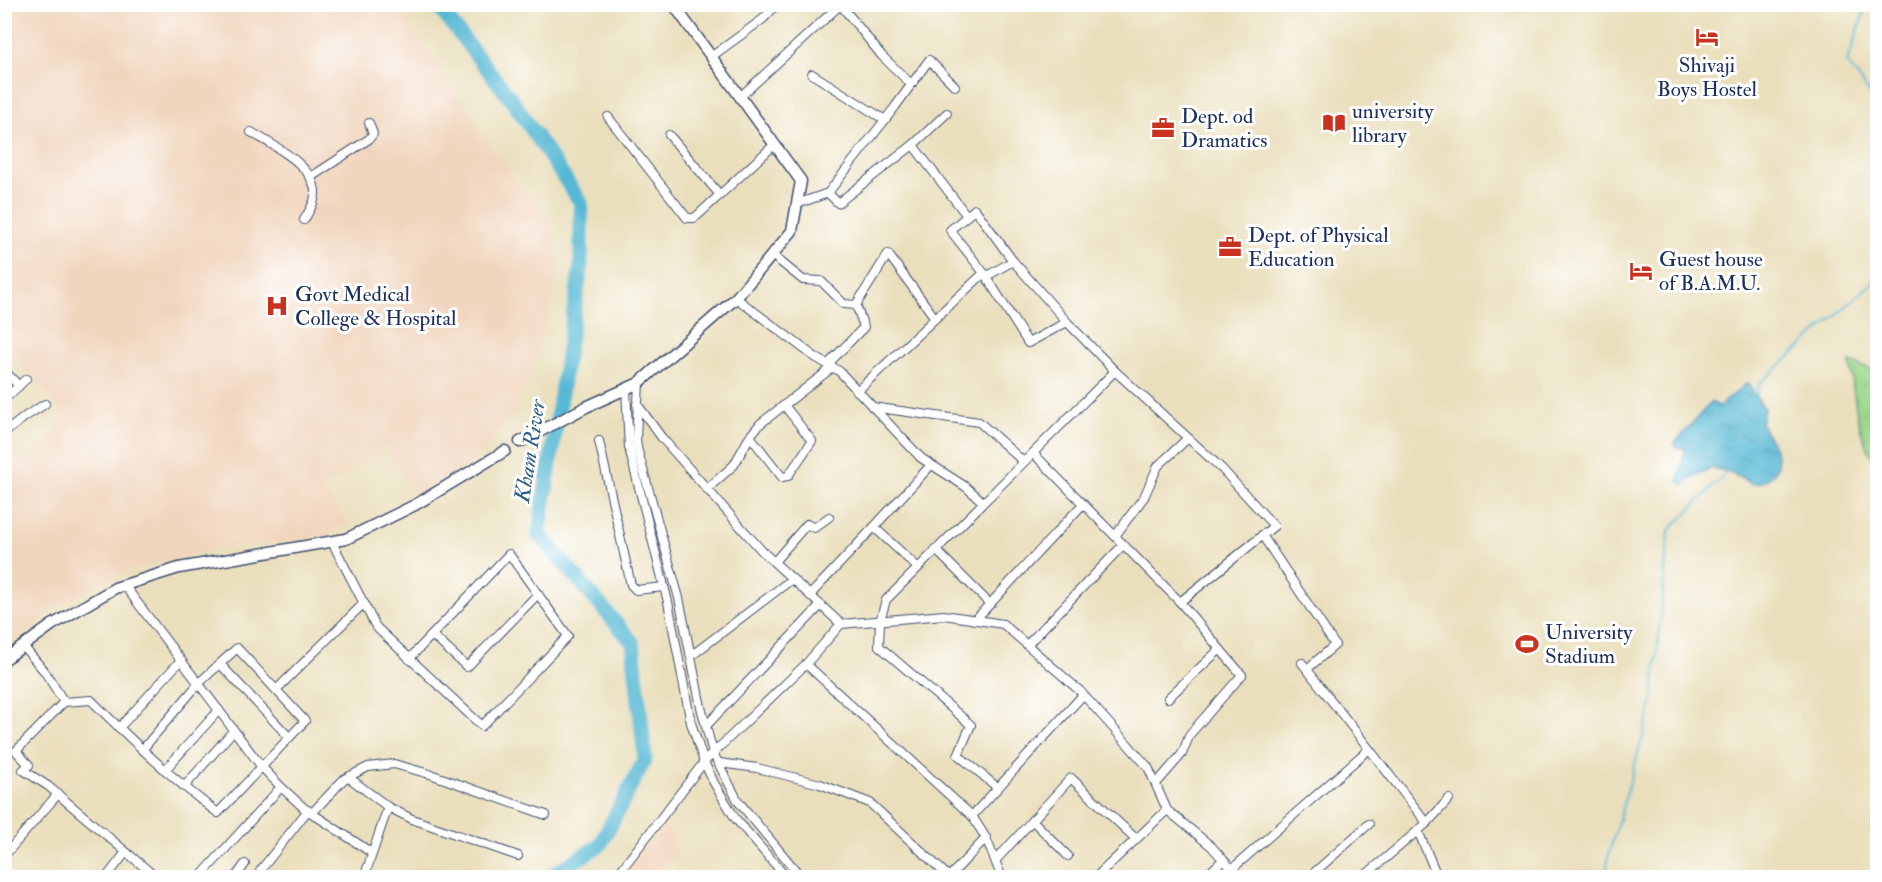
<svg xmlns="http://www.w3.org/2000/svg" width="1882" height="882" viewBox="0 0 1882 882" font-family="'IM FELL Double Pica',serif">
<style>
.built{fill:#f1d5bd}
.park{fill:url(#park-crowns);stroke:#5c8476;stroke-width:1.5}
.water{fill:url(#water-ripples);stroke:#387499;stroke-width:1.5}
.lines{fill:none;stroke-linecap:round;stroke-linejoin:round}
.stream{stroke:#55b8d4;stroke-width:2}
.river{stroke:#55b8d4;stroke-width:15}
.street-casing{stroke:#3a496c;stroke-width:10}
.secondary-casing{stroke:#3a496c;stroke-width:13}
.street{stroke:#fff;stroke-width:8}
.secondary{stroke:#fff;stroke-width:10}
.labels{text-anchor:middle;stroke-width:6;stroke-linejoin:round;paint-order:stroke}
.poi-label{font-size:21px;fill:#1b2f5e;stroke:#fff;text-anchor:start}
.water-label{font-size:22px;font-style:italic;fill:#2f5f87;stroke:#fff}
</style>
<defs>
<pattern id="park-crowns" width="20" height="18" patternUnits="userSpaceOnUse" patternTransform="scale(1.5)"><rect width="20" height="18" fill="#9cd98e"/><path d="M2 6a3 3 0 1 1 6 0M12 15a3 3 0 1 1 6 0" fill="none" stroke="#86bb7d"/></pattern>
<pattern id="water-ripples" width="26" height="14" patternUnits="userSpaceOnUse" patternTransform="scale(1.5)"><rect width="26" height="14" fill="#55b8d4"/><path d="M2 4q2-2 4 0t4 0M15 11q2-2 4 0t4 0" fill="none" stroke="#4696af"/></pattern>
</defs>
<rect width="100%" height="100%" fill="#fff"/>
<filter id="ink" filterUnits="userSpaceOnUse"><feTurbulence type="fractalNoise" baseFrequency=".0167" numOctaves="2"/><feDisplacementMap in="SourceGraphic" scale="12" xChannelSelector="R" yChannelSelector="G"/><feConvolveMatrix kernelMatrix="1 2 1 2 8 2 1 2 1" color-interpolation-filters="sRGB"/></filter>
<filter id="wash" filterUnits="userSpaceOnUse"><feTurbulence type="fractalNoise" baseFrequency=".008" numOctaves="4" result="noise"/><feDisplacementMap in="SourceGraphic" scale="24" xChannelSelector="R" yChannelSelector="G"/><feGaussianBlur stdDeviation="1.35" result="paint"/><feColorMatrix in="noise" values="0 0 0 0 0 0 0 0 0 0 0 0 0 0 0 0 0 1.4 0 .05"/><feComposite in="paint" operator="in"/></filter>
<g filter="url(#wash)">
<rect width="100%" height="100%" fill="#eadfbc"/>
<g class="built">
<polygon points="5,5 396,5 494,150 550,222 560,266 539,350 514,416 496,431 490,448 418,497 386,448 323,488 348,522 326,537 222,548 121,572 52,611 5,648 5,473 52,435 66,416 5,347"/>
<polygon points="663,826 674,834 679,850 654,877 622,877"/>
</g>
<path class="park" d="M1850,362l27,9v92c-22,-27 -22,-67 -27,-101z"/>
<path class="water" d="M1747,383l17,26 -3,15c10,17 27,38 8,54 -6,4 -11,7 -18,5 -4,-1 -8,-4 -12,-6 -8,-4 -18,-7 -27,-9l-19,8 -9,9 -6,-4 7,-31 -12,-5 38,-43 8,5z"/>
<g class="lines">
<g class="stream">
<polyline points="1867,4 1847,62 1878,105"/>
<polyline points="1756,400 1758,385 1878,278"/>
<polyline points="1606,878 1608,857 1652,705 1669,531 1728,471"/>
</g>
<polyline class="river" points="436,4 514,103 581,203 581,266 539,534 633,643 645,759 600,845 548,878"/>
</g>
</g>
<g filter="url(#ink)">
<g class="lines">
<g class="street-casing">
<g id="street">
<polyline points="840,4 882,56 911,84"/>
<polyline points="711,57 763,19 777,4"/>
<polyline points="812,74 885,120"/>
<polyline points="740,97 840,5"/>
<polyline points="608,117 687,218 694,218 698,215 774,145"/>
<path d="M251,132c21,13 66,34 64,63 0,8 -7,18 -11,25"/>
<polyline points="669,135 720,195"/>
<polyline points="913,145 947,113"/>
<polyline points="311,177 369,139 373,134 369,123"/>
<polyline points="828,193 895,107 929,60 955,86"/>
<polyline points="797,204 828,193 838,203 913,145 967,216 950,230 984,273 1028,343 1067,322"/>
<polyline points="967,216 975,209 1013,261 987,276"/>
<polyline points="772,255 803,280 821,281 844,304 856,305 864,327 828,364"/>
<polyline points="1013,261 1067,322 1115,371 1222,469 1274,526 1180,602"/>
<polyline points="736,298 815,357 839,371 921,458 966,487 983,502"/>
<polyline points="856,305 888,254 935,318"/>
<polyline points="4,370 19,386"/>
<polyline points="639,383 636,438 637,448 679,598 701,707 713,753 738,801 802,878"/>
<polyline points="626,389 629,448 668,602 691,723 704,762 714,783 735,818 787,878"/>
<polyline points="857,391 984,273"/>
<polyline points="4,400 26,379"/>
<polyline points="637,404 662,438 762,551 841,624 944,615 1003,624 1080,691 1148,767 1167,810 1211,846 1240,878"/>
<polyline points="872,407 979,422 1024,462"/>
<polyline points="4,433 26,416 45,404"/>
<polyline points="750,436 782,477 788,476 812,441 784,405"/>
<polyline points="599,441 631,585 636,590 664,587"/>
<polyline points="1033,453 1180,602 1242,675 1190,734 1182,754 1156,784"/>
<polyline points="707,489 734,465 750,436 760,424 833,367"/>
<polyline points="874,527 931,465"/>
<polyline points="1262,535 1335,645 1307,669"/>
<polyline points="1115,536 1144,497 1158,466 1188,438"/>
<polyline points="332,542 376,627 482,726 568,636 509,554 409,659"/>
<polyline points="935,549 990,604"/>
<polyline points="774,562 807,524 814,528 829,517"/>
<polyline points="124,585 261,766 281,787 304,808 372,853"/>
<polyline points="810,595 874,527 917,567"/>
<polyline points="975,620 1083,504"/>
<polyline points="432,635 467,667 538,594"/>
<polyline points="1027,645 1123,545"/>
<polyline points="23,646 45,672 64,702 16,751 29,765 23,770 48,786 157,878"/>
<polyline points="691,656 792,579"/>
<polyline points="1302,663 1427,823"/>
<polyline points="220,664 289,737"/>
<polyline points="806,664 972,816 986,838 1002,878"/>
<polyline points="276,690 364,603"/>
<polyline points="1168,698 1220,649"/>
<path d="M64,702l27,-2c40,40 81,79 127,113l87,-92 -68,-73 -38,35 -57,67"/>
<polyline points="706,726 821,605"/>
<polyline points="119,728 181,660"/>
<polyline points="719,763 757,768 820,784 870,803 949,877 986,838"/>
<polyline points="165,770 219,710"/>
<polyline points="348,777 388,807 412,819 518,856"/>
<polyline points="184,787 233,731"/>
<polyline points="998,788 958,755 971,725 879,646 880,621 886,600 1115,371"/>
<polyline points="312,813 344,779 368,767 394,764 433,775 546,815"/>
<polyline points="972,816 1083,695"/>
<polyline points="1032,820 1068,856"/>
<polyline points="1418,831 1438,878"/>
<polyline points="4,856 58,794"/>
<polyline points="996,860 1071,778 1136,839"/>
<polyline points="1232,869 1369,749"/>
<polyline points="260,871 308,810"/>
<polyline points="106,878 126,852"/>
<polyline points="199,878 281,787"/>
<polyline points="235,878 245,864"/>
<polyline points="364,878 388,807"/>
<polyline points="615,878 704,762 806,664 841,624"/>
<polyline points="1095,878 1167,810"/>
<polyline points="1204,878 1223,860"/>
<polyline points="1308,878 1369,824"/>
<polyline points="1362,878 1427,823 1449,799"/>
</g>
</g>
<g class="secondary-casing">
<g id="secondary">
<polyline points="520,442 586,407 639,383 736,298 792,231 801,181 676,8 675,4"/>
<polyline points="4,660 52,625 115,588 179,568 346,539 415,505 505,451"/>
</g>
</g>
<use href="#street" class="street"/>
<use href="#secondary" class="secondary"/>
</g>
</g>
<defs>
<g id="hotel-bare" transform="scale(1.8)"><path d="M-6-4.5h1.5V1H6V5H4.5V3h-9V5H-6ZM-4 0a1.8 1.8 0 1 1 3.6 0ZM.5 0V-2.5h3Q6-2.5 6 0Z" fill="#c8321e" stroke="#fff" stroke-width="2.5" paint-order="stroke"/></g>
<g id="library-bare" transform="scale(1.8)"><path d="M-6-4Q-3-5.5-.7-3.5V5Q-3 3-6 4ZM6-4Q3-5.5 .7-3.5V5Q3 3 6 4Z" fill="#c8321e" stroke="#fff" stroke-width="2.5" paint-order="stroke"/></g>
<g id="office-bare" transform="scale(1.8)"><path d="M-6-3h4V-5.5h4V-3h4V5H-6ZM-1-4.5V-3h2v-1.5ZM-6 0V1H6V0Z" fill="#c8321e" stroke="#fff" stroke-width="2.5" paint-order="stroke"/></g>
<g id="hospital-bare" transform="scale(1.8)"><path d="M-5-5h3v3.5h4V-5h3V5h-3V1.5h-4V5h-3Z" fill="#c8321e" stroke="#fff" stroke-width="2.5" paint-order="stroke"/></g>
<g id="stadium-bare" transform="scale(1.8)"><path d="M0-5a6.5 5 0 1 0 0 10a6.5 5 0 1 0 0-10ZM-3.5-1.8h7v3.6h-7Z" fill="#c8321e" stroke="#fff" stroke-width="2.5" paint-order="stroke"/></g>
</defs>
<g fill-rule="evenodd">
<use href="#hotel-bare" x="1707" y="37"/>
<use href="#library-bare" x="1334" y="123"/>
<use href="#office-bare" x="1163" y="128"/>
<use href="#office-bare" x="1230" y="247"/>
<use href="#hotel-bare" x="1641" y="271"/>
<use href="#hospital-bare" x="277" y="306"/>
<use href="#stadium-bare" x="1527" y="644"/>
</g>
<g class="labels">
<g class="poi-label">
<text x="1707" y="72" text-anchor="middle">Shivaji<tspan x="1707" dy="24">Boys Hostel</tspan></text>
<text x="1352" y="118">university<tspan x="1352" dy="24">library</tspan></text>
<text x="1181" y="123">Dept. od<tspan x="1181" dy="24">Dramatics</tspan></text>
<text x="1248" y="242">Dept. of Physical<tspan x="1248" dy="24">Education</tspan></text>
<text x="1659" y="266">Guest house<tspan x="1659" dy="24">of B.A.M.U.</tspan></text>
<text x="295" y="301">Govt Medical<tspan x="295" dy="24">College &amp; Hospital</tspan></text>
<text x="1545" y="639">University<tspan x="1545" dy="24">Stadium</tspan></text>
</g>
<g class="water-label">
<text transform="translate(529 451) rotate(-81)" y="8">Kham River</text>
</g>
</g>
<rect width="1882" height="882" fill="none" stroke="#fff" stroke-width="24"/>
</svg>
